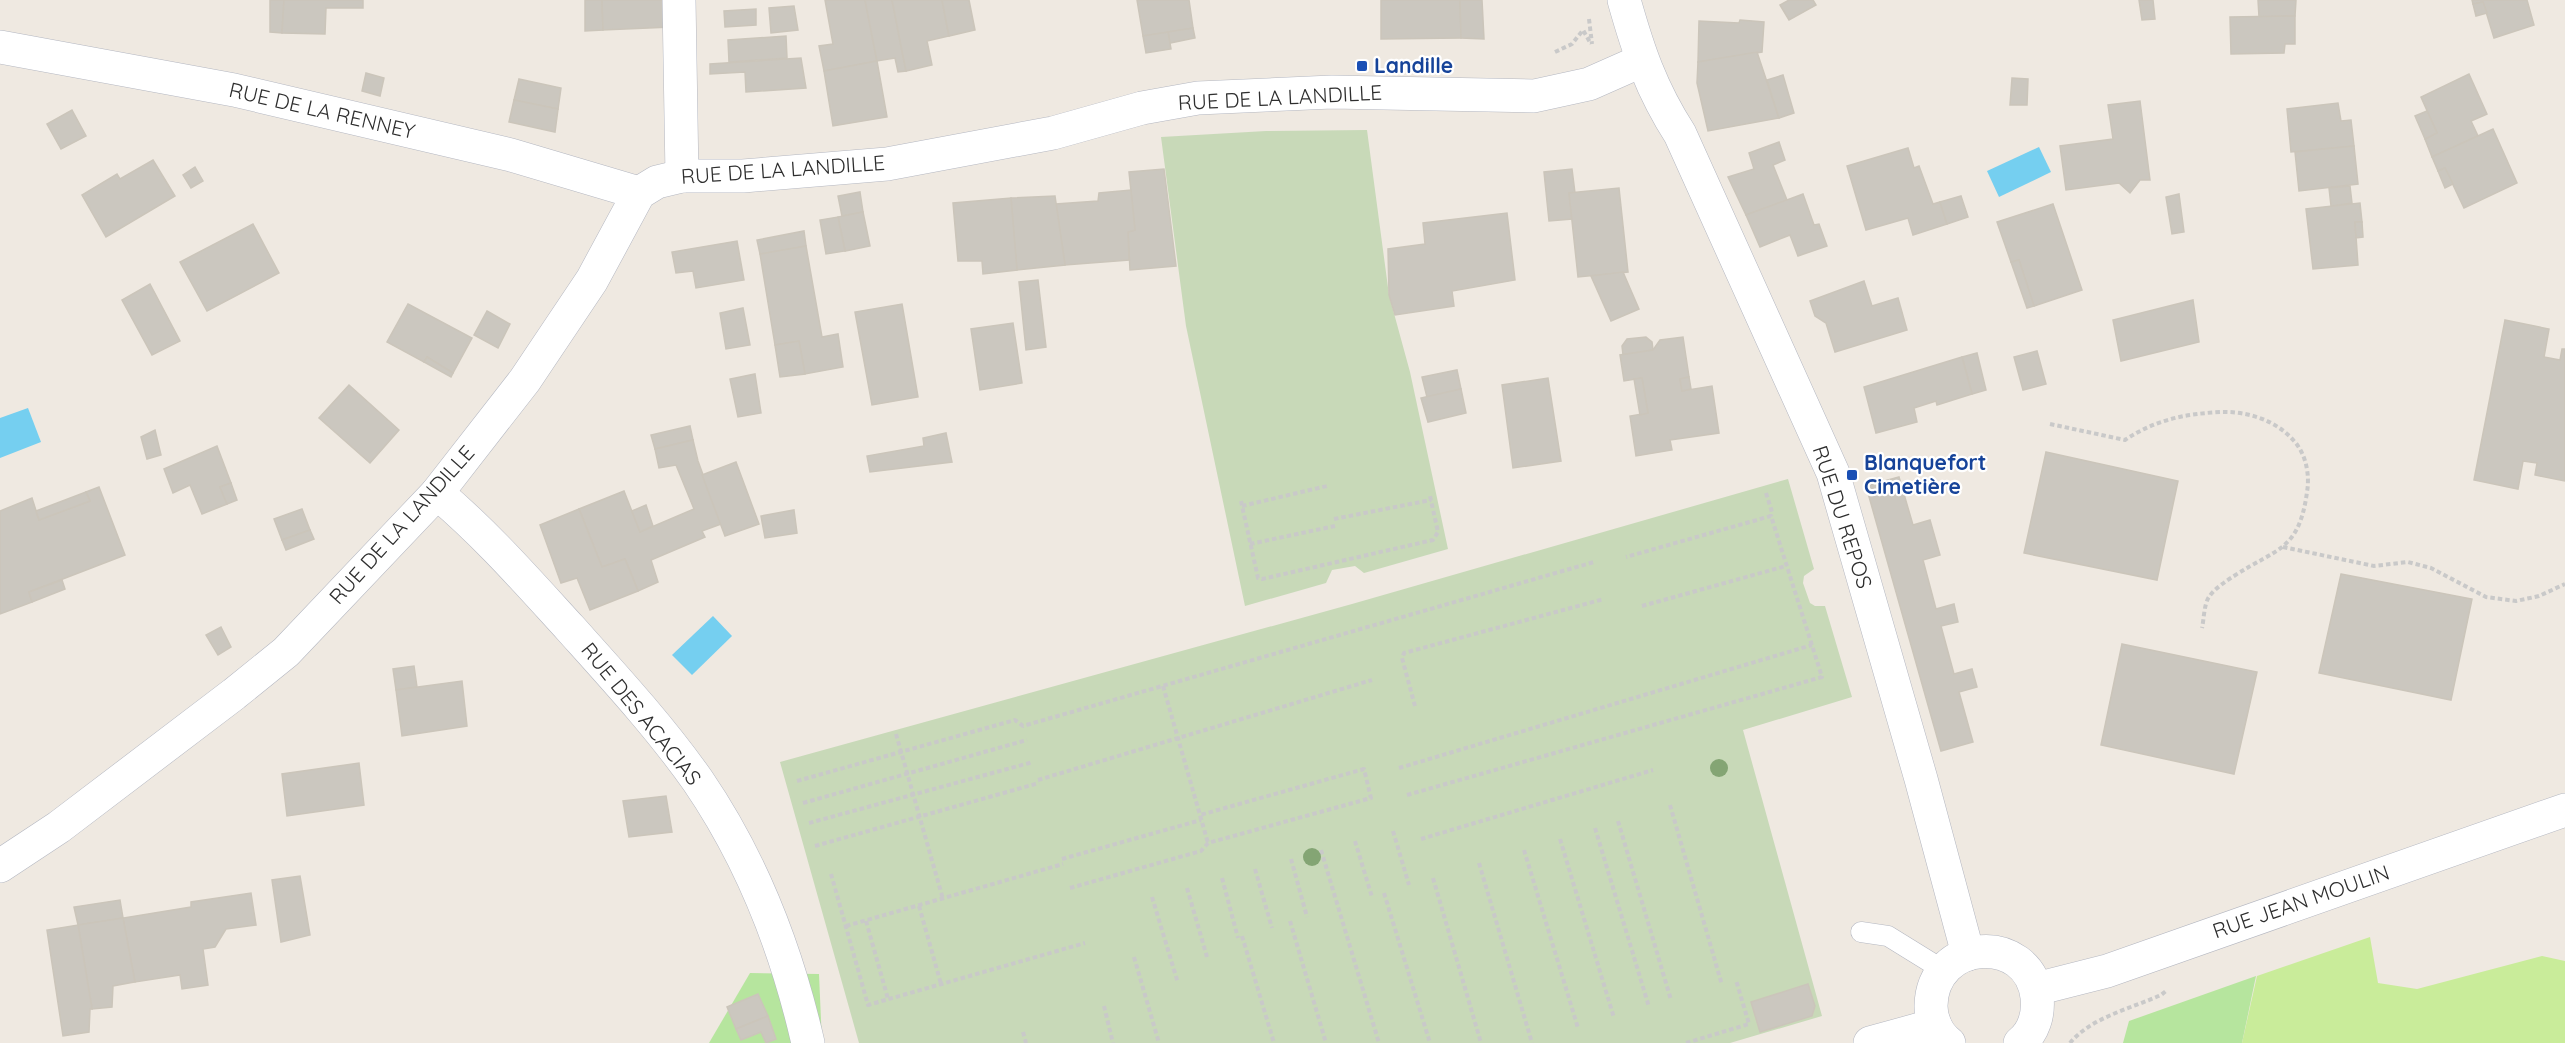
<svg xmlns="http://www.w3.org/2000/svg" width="2565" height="1043" viewBox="0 0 2565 1043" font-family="Quicksand,sans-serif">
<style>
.green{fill:#b6e59e}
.cemetery{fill:#c8d9b8}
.pitch{fill:#c9ec9a}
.water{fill:#75cff0}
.building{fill:#cbc7bf;stroke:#cbc5ba;stroke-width:1.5}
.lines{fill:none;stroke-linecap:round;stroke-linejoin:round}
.lane-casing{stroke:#b4b7c1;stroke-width:21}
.street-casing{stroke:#b4b7c1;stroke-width:34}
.path{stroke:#c9c9c9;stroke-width:4;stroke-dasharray:4.5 3;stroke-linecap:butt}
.lane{stroke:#fff;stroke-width:20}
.street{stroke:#fff;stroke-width:33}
.tree{fill:#84a574}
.transit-dot{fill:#1a4fb4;stroke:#fff;stroke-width:2}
.labels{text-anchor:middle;stroke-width:4.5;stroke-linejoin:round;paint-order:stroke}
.transit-label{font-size:21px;font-weight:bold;fill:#164399;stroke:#fff;text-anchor:start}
.street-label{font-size:21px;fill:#2e2e2e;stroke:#fff}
</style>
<rect width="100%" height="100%" fill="#efe9e1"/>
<g class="green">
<polygon points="750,973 819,974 822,1043 709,1043"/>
<polygon points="2256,976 2242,1043 2123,1043 2129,1021"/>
</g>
<g class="cemetery">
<polygon points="1367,130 1389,295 1410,372 1448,549 1364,573 1355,566 1332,570 1326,583 1245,606 1186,326 1161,137 1266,131"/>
<polygon points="1788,479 1814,569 1804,576 1803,583 1810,603 1815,606 1825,606 1852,697 1743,730 1822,1016 1730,1043 859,1043 780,762 1352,604"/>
</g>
<polygon class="pitch" points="2370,937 2378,983 2417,989 2542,956 2565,961 2565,1043 2242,1043 2257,976"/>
<g class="water">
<polygon points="2039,147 2051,172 1999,197 1987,171"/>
<polygon points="28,408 41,442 0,458 0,418"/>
<polygon points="713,616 732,636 692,675 672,655"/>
</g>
<g class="building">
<polygon points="270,0 284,0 282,33 270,32"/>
<polygon points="284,0 363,0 363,8 326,8 325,34 282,33"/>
<polygon points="585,0 602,0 603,30 585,31"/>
<polygon points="602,0 669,0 671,27 603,30"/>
<polygon points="825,0 865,0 877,61 824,71 819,46 833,44"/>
<polygon points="865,0 892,0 906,71 898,72 895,58 877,61"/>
<polygon points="892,0 942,0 949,36 927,41 932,65 906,71"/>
<polygon points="942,0 969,0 975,30 949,36"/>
<polygon points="1137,0 1189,0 1193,28 1143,36"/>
<polygon points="1381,0 1460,0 1461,38 1381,39"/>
<polygon points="1460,0 1482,0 1484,39 1461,38"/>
<polygon points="1789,0 1813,0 1816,5 1789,20 1780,5"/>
<polygon points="2139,0 2153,0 2155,19 2142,20"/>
<polygon points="2258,0 2296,0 2295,16 2259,17"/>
<polygon points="2472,0 2527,0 2534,25 2494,38 2483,2 2473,4"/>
<polygon points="2483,2 2487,13 2476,16 2473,4"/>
<polygon points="794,6 798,30 771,33 769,8"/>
<polygon points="756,9 756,25 725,27 724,11"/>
<polygon points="2295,16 2295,44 2285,44 2284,53 2231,54 2230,17"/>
<polygon points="1740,20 1764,22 1762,52 1698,62 1699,21 1739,23"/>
<polygon points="1193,28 1195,38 1170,43 1168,32"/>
<polygon points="1168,32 1171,49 1146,53 1143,36"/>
<polygon points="786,36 787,58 729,62 728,40"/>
<polygon points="1757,52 1779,118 1708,131 1697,83 1698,62"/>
<polygon points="801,58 806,88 746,92 745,72 710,74 710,64"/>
<polygon points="877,61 887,117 833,126 824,71"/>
<polygon points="366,73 384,78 380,96 362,91"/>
<polygon points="2469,74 2487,114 2471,121 2478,136 2432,157 2425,139 2437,133 2421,97"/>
<polygon points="1783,75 1794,113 1779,118 1767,80"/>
<polygon points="2012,78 2028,79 2027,105 2010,105"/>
<polygon points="519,79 561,88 558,109 514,100"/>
<polygon points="514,100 558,109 555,132 509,122"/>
<polygon points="2140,101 2150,180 2140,180 2130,193 2119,183 2066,190 2060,146 2113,139 2108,105"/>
<polygon points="2338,103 2341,121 2351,120 2354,146 2291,152 2287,109"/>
<polygon points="72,110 86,136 61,149 47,124"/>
<polygon points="2427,111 2437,133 2425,139 2415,116"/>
<polygon points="2493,129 2517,183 2464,208 2445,168 2438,171 2432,157"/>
<polygon points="1779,142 1785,160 1773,165 1787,200 1746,215 1728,177 1754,169 1749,153"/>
<polygon points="2354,146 2358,184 2299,191 2295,152"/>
<polygon points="1908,148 1914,168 1919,166 1933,204 1940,202 1947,224 1913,235 1908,218 1866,230 1847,166"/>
<polygon points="153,160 175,196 106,237 82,195 117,174 120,179"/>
<polygon points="195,167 203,181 191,188 183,175"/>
<polygon points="2445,168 2453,184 2445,188 2438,171"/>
<polygon points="1164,169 1176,266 1130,270 1128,232 1135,230 1129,172"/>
<polygon points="1572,169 1575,193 1569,193 1572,219 1549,221 1544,172"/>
<polygon points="2350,186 2352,203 2331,206 2329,188"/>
<polygon points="1619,188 1628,272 1578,277 1569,193"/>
<polygon points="1131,190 1135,230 1128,232 1129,260 1065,265 1056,204 1098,201 1099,193"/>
<polygon points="860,192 863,212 842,216 838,196"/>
<polygon points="1803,194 1814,225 1819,224 1827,246 1798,256 1790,235 1760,247 1746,215"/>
<polygon points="2179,194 2184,232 2172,234 2166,197"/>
<polygon points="1055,196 1065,265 1017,270 1011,198"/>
<polygon points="1961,196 1968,217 1947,224 1940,202"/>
<polygon points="1011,198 1017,270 983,274 982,261 958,261 953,203"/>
<polygon points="2360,203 2362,222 2355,222 2358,265 2313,269 2306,209"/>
<polygon points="2053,204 2082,290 2034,306 2019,260 2011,262 1997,222"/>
<polygon points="863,212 870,246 845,251 838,217"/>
<polygon points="1507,213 1515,280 1452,291 1454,306 1395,315 1389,295 1388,249 1425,244 1423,223"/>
<polygon points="838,217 845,251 826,254 820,220"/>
<polygon points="2355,222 2362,222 2363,237 2356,238"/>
<polygon points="253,224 279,273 207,311 180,262"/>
<polygon points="804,231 806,246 760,254 757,240"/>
<polygon points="737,241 744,280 696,288 693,271 676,273 672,252"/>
<polygon points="806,246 822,337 838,334 843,367 805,374 799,341 775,345 760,254"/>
<polygon points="2019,260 2034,306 2027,308 2011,262"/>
<polygon points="1623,272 1639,309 1611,321 1591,276"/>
<polygon points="1038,280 1046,347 1026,350 1019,282"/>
<polygon points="1864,281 1872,306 1898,298 1907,330 1835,352 1826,323 1815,316 1810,301"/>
<polygon points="150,284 180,341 152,355 122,300"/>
<polygon points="2193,300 2199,342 2121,361 2113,320"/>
<polygon points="408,304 472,338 453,373 427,357 424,362 387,342"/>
<polygon points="902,304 918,397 872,405 855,312"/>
<polygon points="743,308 750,345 726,349 720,313"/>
<polygon points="487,311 510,324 498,348 474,335"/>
<polygon points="2505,320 2549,329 2544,357 2560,360 2562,349 2565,349 2565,481 2535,475 2537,463 2523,461 2518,489 2474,480"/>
<polygon points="1013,323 1022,383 980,390 971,329"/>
<polygon points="1646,337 1652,342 1653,350 1623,355 1622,346 1627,339"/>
<polygon points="1683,337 1689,377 1680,379 1682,391 1712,386 1719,433 1670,440 1672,450 1636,456 1630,416 1648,413 1642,378 1624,381 1620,355 1653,350 1660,340"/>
<polygon points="799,341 805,374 780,377 775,345"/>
<polygon points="2037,351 2046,384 2023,390 2014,357"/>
<polygon points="1977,353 1986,390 1972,394 1962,357"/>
<polygon points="427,357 453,373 451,377 424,362"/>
<polygon points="1962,357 1972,394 1937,405 1936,401 1914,408 1917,422 1876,433 1864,387"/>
<polygon points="1457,370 1461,389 1427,397 1422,377"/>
<polygon points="755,374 761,413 738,417 730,379"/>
<polygon points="1689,377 1691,389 1682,391 1680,379"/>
<polygon points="1548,378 1561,461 1513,468 1502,385"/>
<polygon points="1642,378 1648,413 1640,415 1634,379"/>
<polygon points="349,385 399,430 370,463 319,418"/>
<polygon points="1461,389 1466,413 1428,422 1421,398"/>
<polygon points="690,426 693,440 655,449 651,435"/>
<polygon points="155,430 161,455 147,459 141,437"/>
<polygon points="946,433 952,462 870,472 867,456 924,446 923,438"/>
<polygon points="693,440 698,461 721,524 702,531 705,537 651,560 658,582 638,591 625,559 602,567 579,509 624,491 640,532 694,509 676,465 659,468 655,449"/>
<polygon points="217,446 231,483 220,487 227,504 202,514 190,485 173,493 164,469"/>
<polygon points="2046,452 2178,481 2157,580 2024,553"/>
<polygon points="736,462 759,524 725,536 702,475"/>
<polygon points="1899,477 1913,525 1930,520 1940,555 1923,560 1936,609 1954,604 1958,622 1941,626 1954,674 1972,669 1977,687 1959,692 1973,742 1941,751 1866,486"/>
<polygon points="231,483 237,500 227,504 220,487"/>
<polygon points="99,487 125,555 29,592 32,602 0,614 0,511 32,498 39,520 90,501 86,492"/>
<polygon points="86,492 90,501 39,520 36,511"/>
<polygon points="646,505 653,526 640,532 632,511"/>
<polygon points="302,509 310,530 282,540 274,519"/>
<polygon points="579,509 602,567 625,559 638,591 590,610 577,578 561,583 540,525"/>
<polygon points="794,510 797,533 765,538 761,516"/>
<polygon points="310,530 314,539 286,550 282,540"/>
<polygon points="2341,574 2472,599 2451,700 2319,673"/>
<polygon points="62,580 65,589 32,602 29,592"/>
<polygon points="221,627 231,647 218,655 206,635"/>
<polygon points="2122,644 2257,672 2234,774 2101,745"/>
<polygon points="414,666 417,687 396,690 393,669"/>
<polygon points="462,681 467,726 402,736 396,690"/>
<polygon points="359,763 364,805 287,816 282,774"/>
<polygon points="666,796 672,832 629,837 623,801"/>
<polygon points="300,876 310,935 281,942 272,880"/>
<polygon points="251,893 256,925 226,929 215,947 203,949 208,985 182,989 180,975 135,982 123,918 191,907 191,902"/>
<polygon points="120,900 123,918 78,925 74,907"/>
<polygon points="123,918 135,982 113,986 112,1007 92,1009 78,925"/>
<polygon points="78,925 92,1009 90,1009 89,1032 63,1036 47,930"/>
<polygon points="1808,984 1815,1006 1812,1016 1760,1032 1751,1002"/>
<polygon points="758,994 768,1016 736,1029 727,1007"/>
<polygon points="768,1016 776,1039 766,1043 761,1032 741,1040 736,1029"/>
</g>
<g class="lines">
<g class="lane-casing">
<polyline id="lane" points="1861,932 1888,936 1943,970"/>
</g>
<g class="street-casing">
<g id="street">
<polyline points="679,0 682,176"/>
<path d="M1624,0c14,50 27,89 56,134l153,339 88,306 47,175"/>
<polyline points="0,47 234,90 511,155 639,193"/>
<path d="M437,493c48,40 90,88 133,135 44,49 90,99 128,153 54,79 89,170 110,262"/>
<polyline points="0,866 59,827 234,694 286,652 437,493 525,380 592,280 639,193 657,182 682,176 743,176 887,164 1053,133 1142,108 1198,98 1332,92 1534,96 1589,84 1641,61"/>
<polyline points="2036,989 2107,971 2565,810"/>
<polyline points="1870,1043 1935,1025"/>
<path d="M1949,1043c-11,-8 -18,-23 -18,-37 1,-68 98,-74 106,-9 2,17 -3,35 -17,46"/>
</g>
</g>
<g class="path">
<polyline points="1589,19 1592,44"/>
<polyline points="1555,52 1572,44 1583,30 1591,44"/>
<path d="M2050,424l75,16c30,-20 59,-26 95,-28 27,-1 56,8 74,29 12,13 16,34 13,51 -8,59 -30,56 -73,84 -8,5 -20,13 -25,21 -5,7 -5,22 -7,31"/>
<polyline points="1766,493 1772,512 1771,516"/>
<polyline points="1241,501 1258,578 1262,579 1433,540 1438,532 1430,496"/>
<polyline points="1242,506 1327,486"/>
<polyline points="1334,519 1431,500"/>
<polyline points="1250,544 1335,526"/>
<polyline points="2283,547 2374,566 2408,562 2431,568 2486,597 2516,601 2539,596 2565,584"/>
<polyline points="1642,606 1786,566"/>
<polyline points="1163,686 1208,843"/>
<polyline points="1415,706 1402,658 1404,653 1604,599"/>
<polyline points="896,734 943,899"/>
<polyline points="1399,768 1812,645"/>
<polyline points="1038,780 1372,680"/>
<polyline points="797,781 1015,720 1023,726 1594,562"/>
<polyline points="1407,795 1822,677 1771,516 1626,557"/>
<polyline points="803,803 1027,740"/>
<polyline points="1670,805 1722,985"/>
<polyline points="1618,821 1671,1000"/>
<polyline points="809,823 1033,762"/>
<polyline points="1595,828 1649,1007"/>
<polyline points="1393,831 1409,885"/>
<polyline points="1421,839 1653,770"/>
<polyline points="1560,839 1614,1018"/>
<polyline points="1355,841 1372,897"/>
<polyline points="815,846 1039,783"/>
<polyline points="1321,850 1379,1043"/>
<polyline points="1524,850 1578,1028"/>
<polyline points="1062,859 1201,820"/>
<polyline points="1291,859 1307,917"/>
<polyline points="1479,863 1532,1043"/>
<polyline points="1255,869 1272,928"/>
<polyline points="831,874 868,1005 1085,943"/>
<polyline points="1222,878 1238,938"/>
<polyline points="1433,878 1481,1043"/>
<polyline points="1070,888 1201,851 1208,843 1371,798 1364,769 1200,815"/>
<polyline points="1187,888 1207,957"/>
<polyline points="1384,893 1430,1043"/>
<polyline points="1152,897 1178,983"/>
<polyline points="919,906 941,984"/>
<polyline points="866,921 888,999"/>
<polyline points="1290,921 1326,1043"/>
<polyline points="846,926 1063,864"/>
<polyline points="1242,936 1274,1043"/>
<polyline points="1134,957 1159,1043"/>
<polyline points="1104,1006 1113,1043"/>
<polyline points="1023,1032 1026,1043"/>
<polyline points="1686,1043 1749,1024 1736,980"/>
<path d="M2070,1043c20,-25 62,-35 91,-48l5,-4"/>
</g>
<use href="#lane" class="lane"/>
<use href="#street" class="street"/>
</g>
<g class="tree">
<circle cx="1719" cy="768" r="9"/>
<circle cx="1312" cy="857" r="9"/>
</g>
<g class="transit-dot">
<rect x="1356" y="60" width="12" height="12" rx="3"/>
<rect x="1846" y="469" width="12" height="12" rx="3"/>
</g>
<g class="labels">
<g class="transit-label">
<text x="1374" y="73">Landille</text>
<text x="1864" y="470">Blanquefort<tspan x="1864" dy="24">Cimetière</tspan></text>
</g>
<g class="street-label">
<text transform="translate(1280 98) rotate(-3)" y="7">RUE DE LA LANDILLE</text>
<text transform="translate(322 111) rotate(13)" y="7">RUE DE LA RENNEY</text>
<text transform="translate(783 170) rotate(-4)" y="7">RUE DE LA LANDILLE</text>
<text transform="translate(1842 517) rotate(72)" y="7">RUE DU REPOS</text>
<text transform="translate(402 525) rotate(-48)" y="7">RUE DE LA LANDILLE</text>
<text transform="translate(641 714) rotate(51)" y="7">RUE DES ACACIAS</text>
<text transform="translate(2301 902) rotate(-19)" y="7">RUE JEAN MOULIN</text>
</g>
</g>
</svg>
